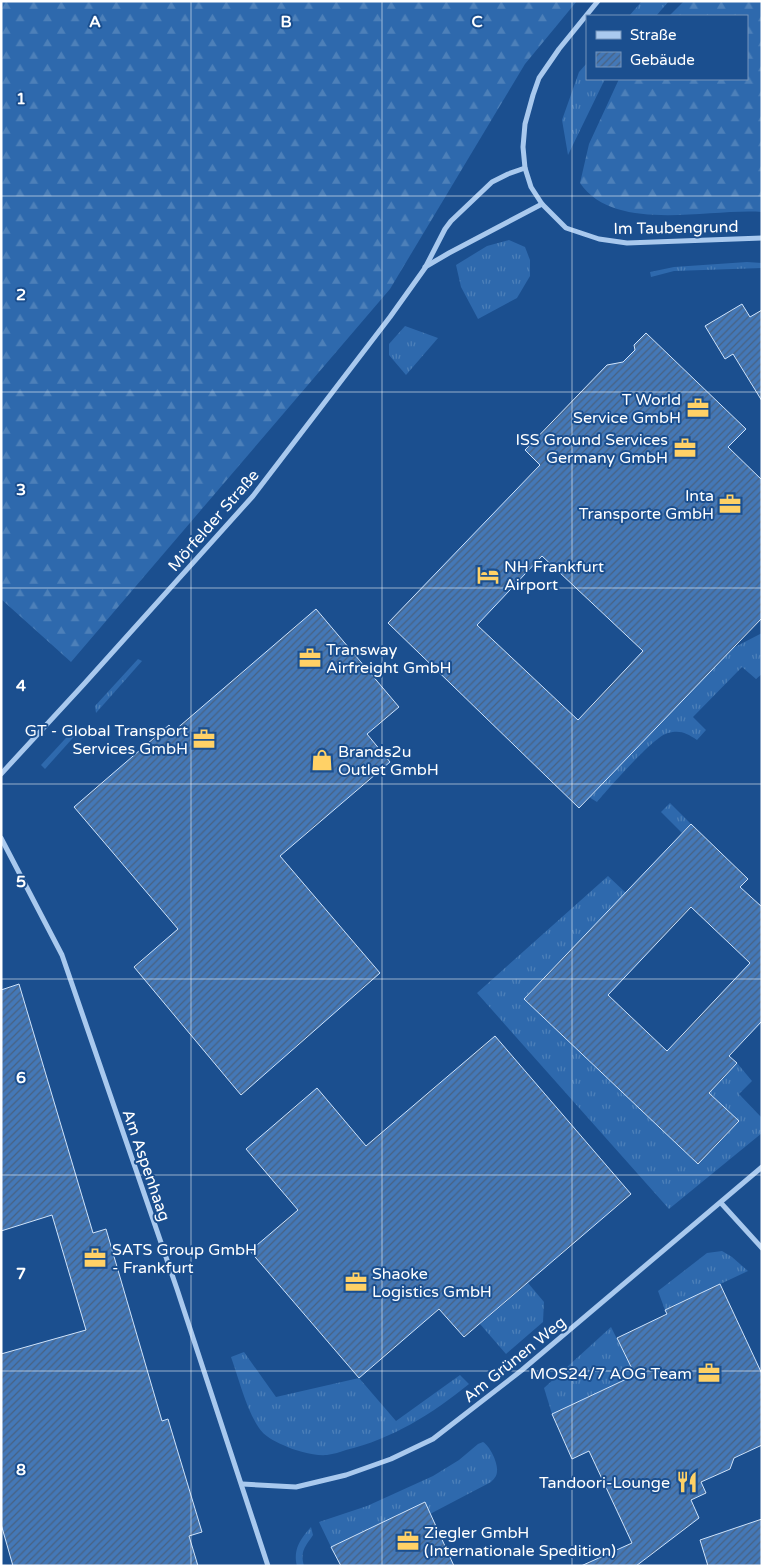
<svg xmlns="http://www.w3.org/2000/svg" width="763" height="1567" viewBox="0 0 763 1567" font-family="'Varela Round',sans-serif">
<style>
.grass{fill:url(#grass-tufts)}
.forest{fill:url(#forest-firs)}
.building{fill:url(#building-hatch);stroke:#cfe3fa;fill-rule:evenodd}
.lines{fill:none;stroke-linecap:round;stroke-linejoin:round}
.minor{stroke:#a9c9ee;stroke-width:5}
.grid{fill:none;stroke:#fff;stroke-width:1;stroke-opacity:0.55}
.labels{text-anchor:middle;stroke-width:4;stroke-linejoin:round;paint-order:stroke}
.street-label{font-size:16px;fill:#fff;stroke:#1b4f8f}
.poi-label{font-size:16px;fill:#fff;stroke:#1b4f8f;text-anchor:end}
.grid-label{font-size:16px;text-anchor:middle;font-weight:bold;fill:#fff;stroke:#1b4f8f;stroke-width:4;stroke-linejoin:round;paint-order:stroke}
</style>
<defs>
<pattern id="grass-tufts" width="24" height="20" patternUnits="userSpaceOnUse" patternTransform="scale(1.25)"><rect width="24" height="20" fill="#2e69ad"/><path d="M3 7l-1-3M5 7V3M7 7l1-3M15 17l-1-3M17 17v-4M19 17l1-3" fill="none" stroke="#4d80b9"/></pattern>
<pattern id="forest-firs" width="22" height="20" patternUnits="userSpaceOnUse" patternTransform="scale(1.25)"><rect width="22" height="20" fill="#2e69ad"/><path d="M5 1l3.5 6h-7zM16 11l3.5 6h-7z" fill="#4d80b9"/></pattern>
<pattern id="building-hatch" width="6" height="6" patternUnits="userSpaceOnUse" patternTransform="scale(1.25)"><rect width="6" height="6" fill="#4478b7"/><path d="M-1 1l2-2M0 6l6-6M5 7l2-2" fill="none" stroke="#486282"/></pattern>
</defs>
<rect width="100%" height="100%" fill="#1b4f8f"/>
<g class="grass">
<polygon points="642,1 669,1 656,16 629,16"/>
<polygon points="587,63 587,79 605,79 568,155 562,120 579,72"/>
<polygon points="509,240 525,247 530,260 530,276 517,298 478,319 461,287 456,265 487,246"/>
<polygon points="747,262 762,263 762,268 674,271 651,277 650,272 674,267"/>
<polygon points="405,326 438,338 406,375 389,355 389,344"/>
<path d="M762,633v41l-6,5 -14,-12 -49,50 13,13 -9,10c-11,-7 -16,-10 -29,-7 -14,3 -60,56 -71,69l-8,-5 142,-148z"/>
<polygon points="138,659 142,661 96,713 95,706"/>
<polygon points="77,726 80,730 45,769 41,765"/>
<polygon points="670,803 691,824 682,833 661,812"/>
<polygon points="608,876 626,893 525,998 709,1093 737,1063 752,1081 739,1094 762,1118 762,1133 669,1209 477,993"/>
<polygon points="722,1251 732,1257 748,1271 665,1310 658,1291 707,1253"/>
<polygon points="528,1283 544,1302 543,1322 506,1354 480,1324"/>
<polygon points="611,1327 635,1375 552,1414 544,1388"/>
<path d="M244,1352l32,45 83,-19 37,43 64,-46 9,9c-37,30 -77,55 -123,66 -6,2 -12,4 -19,5 -14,1 -31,-4 -44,-10 -9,-4 -19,-9 -24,-17 -13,-19 -20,-49 -28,-71z"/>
<path d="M483,1442c7,4 15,21 14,29 0,5 -3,8 -6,11l-61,32 -5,-12 -94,45 -12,-25 48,-16 66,-30 26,-16 19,-16z"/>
<path d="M311,1527l2,8c-8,12 -13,16 -9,31h-7c-4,-16 3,-27 14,-39z"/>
</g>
<g class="forest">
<polygon points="1,1 577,1 525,64 390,289 71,662 1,599"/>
<path d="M684,1h78v211c-53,-4 -147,22 -182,-29l9,-39 30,-65h128v-63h-78z"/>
</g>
<g class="building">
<polygon points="742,304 750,317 762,310 762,401 733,354 725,359 705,326"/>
<path d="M646,333l100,96 -18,18 34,33v138l-183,190 -191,-185 152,-158 -15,-15 82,-85 16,-3 12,-12 -1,-5zM542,556l101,95 -65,69 -101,-95z"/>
<polygon points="316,609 399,707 367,734 390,762 280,856 380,973 241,1095 134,967 178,929 74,807 169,725 174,731"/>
<path d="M691,824l57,55 -8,8 22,20v114l-33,35 8,7 -28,30 30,28 -41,43 -174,-165zM691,907l59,56 -83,88 -59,-56z"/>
<polygon points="19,984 93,1233 106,1229 162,1421 168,1419 202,1532 189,1536 198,1566 13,1566 1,1524 1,1354 86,1330 52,1215 1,1231 1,990"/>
<polygon points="495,1036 631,1194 464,1337 439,1309 359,1378 250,1251 298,1210 246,1149 317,1088 366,1146"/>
<polygon points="720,1284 762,1374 762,1445 734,1458 730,1469 701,1482 706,1493 691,1500 699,1518 636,1566 581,1566 632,1543 589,1451 572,1459 552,1414 635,1375 617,1338 667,1314 665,1310"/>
<polygon points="425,1502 454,1566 341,1566 331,1547"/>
<polygon points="762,1519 762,1566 708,1566 700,1540"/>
</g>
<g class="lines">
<g class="minor">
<polyline points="598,1 559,49 539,78 533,95 525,124 523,147 525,168 531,187 542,204 566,228 599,239 627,243 762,238"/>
<polyline points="425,267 449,253 542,204"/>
<polyline points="1,774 84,684 253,496 390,317 425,268 445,229 451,221 492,182 508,174 525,168"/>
<polyline points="1,838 62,955 177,1289 268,1566"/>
<polyline points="721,1203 762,1248"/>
<polyline points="242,1484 296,1487 346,1475 391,1459 433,1439 522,1370 762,1167"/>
</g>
</g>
<path class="grid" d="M191,1v1565M382,1v1565M572,1v1565M1,196h761M1,392h761M1,588h761M1,784h761M1,979h761M1,1175h761M1,1371h761"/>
<defs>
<g id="office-bare" transform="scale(1.725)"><path d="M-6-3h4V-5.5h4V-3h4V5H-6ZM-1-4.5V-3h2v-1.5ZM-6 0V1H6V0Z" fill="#ffd166" stroke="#1b4f8f" stroke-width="2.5" paint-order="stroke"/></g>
<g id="hotel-bare" transform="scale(1.725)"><path d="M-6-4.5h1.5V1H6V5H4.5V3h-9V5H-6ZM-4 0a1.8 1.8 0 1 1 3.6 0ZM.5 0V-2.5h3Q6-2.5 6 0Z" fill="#ffd166" stroke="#1b4f8f" stroke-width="2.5" paint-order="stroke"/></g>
<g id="shop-bare" transform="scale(1.725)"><path d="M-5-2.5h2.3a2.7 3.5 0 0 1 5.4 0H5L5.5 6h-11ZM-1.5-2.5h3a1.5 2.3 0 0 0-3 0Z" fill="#ffd166" stroke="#1b4f8f" stroke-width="2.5" paint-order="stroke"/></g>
<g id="restaurant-bare" transform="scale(1.725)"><path d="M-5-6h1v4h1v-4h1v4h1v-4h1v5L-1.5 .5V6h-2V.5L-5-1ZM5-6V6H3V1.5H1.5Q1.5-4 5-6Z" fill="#ffd166" stroke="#1b4f8f" stroke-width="2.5" paint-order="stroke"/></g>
</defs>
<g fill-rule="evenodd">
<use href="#office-bare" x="698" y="408"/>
<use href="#office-bare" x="685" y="448"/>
<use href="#office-bare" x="730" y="504"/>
<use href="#hotel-bare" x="488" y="575"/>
<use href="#office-bare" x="310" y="658"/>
<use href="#office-bare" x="204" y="739"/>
<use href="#shop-bare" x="322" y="760"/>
<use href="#office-bare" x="95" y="1258"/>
<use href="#office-bare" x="356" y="1282"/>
<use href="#office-bare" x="709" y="1373"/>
<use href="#restaurant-bare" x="687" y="1482"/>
<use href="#office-bare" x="408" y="1541"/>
</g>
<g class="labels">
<g class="street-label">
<text transform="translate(676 227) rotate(-1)" y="6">Im Taubengrund</text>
<text transform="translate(213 520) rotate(-49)" y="6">Mörfelder Straße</text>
<text transform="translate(147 1165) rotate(71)" y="6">Am Aspenhaag</text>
<text transform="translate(514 1359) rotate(-39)" y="6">Am Grünen Weg</text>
</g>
<g class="poi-label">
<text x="681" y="405">T World<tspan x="681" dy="18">Service GmbH</tspan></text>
<text x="668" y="445">ISS Ground Services<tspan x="668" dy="18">Germany GmbH</tspan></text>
<text x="714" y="501">Inta<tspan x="714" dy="18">Transporte GmbH</tspan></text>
<text x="504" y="572" text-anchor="start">NH Frankfurt<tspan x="504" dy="18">Airport</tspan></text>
<text x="326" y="655" text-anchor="start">Transway<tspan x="326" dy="18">Airfreight GmbH</tspan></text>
<text x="188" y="736">GT - Global Transport<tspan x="188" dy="18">Services GmbH</tspan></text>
<text x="338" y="757" text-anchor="start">Brands2u<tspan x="338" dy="18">Outlet GmbH</tspan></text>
<text x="112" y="1255" text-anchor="start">SATS Group GmbH<tspan x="112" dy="18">- Frankfurt</tspan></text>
<text x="372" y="1279" text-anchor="start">Shaoke<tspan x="372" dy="18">Logistics GmbH</tspan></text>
<text x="692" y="1379">MOS24/7 AOG Team</text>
<text x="670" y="1488">Tandoori-Lounge</text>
<text x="424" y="1538" text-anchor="start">Ziegler GmbH<tspan x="424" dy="18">(Internationale Spedition)</tspan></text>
</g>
</g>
<g class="grid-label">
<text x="95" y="27">A</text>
<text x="286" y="27">B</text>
<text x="477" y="27">C</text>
<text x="21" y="104">1</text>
<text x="21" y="300">2</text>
<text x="21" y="495">3</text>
<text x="21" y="691">4</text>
<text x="21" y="887">5</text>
<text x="21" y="1083">6</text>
<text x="21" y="1279">7</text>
<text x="21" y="1475">8</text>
</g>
<rect width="763" height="1567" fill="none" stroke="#ffffff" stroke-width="5"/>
<rect x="586" y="15" width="162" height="65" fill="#1b4f8f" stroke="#7695bc"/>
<rect x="596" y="31" width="25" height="8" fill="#a9c9ee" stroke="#7695bc"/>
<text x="630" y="40" font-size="15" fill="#ffffff">Straße</text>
<rect x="596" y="52" width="25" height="15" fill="url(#building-hatch)" stroke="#7695bc"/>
<text x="630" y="65" font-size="15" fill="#ffffff">Gebäude</text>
</svg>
